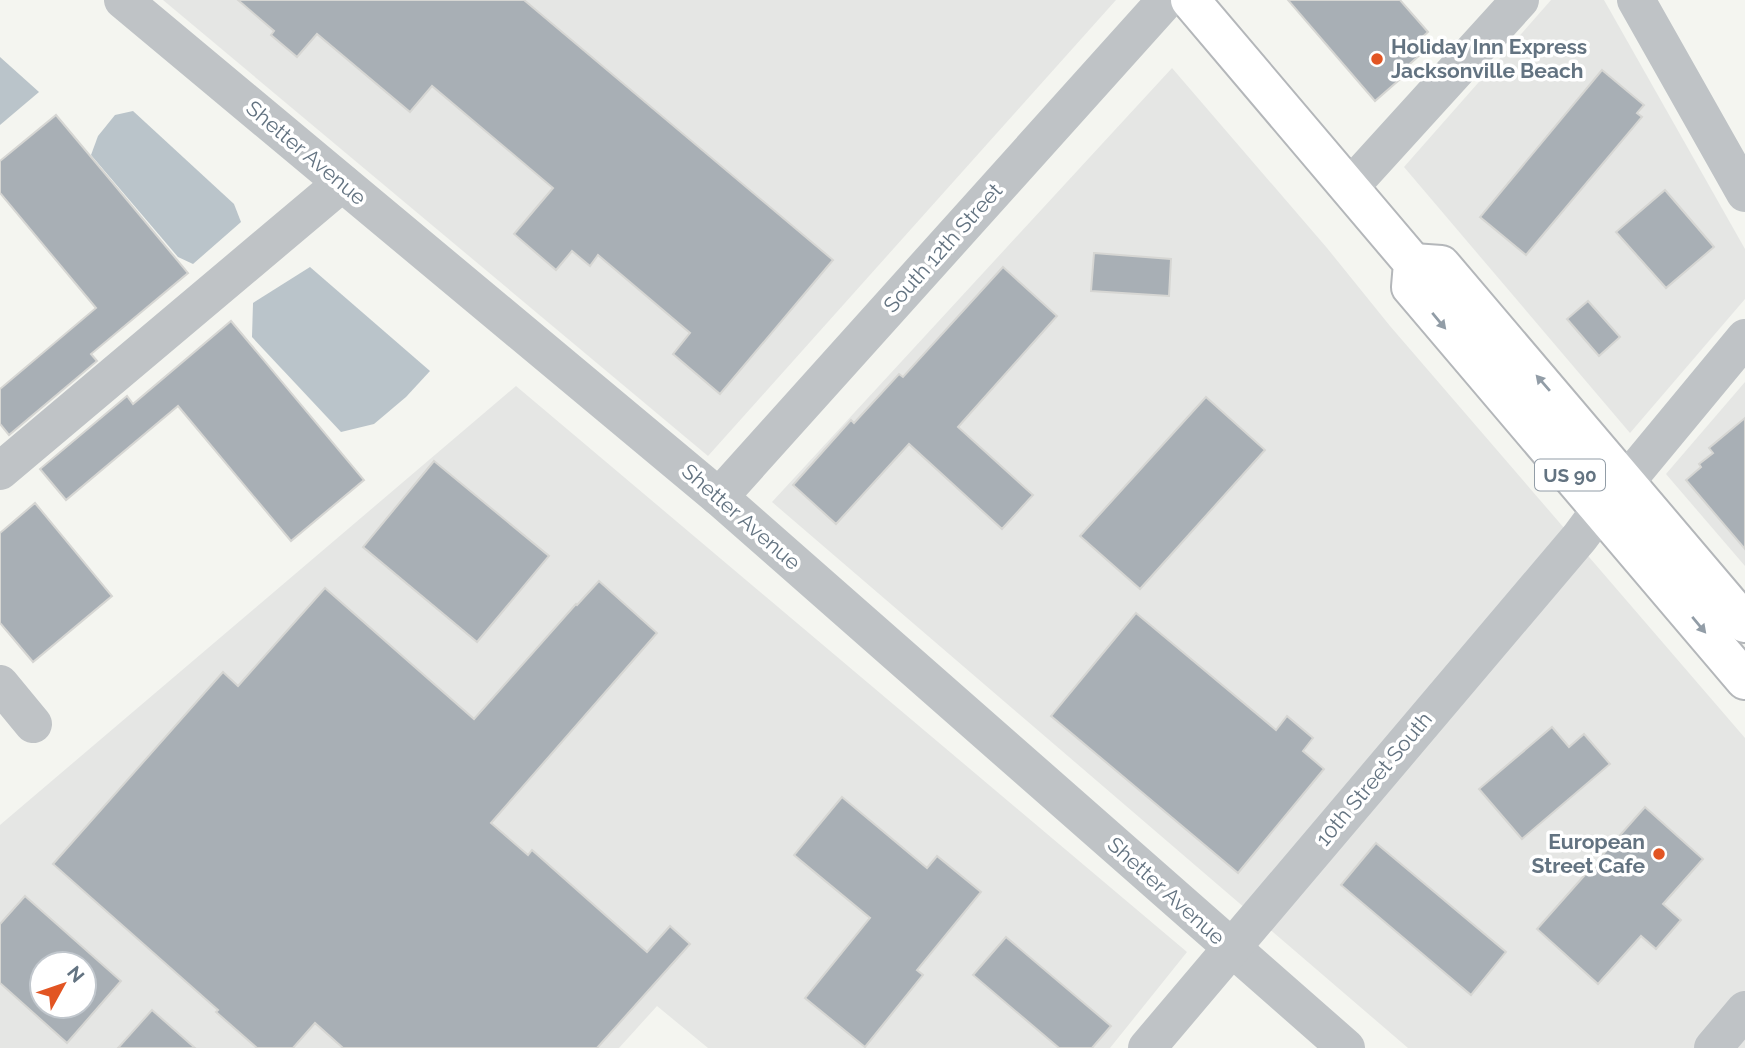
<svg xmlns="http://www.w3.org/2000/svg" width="1745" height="1048" viewBox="0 0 1745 1048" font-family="Raleway,sans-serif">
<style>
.built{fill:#e5e6e4;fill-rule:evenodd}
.water{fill:#bac4ca}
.building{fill:#a8afb5;stroke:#d6d6d3;stroke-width:2;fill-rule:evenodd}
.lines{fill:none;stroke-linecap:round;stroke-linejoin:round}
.highway-casing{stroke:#b4b7ba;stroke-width:42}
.minor{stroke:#bfc3c6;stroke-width:38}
.highway{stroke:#fff;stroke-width:38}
.oneway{fill:#929da7}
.poi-dot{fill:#e25523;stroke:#fff;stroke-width:2.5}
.labels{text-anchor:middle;stroke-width:7;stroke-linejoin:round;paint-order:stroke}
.shield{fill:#fff;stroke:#929da7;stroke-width:2}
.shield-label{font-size:19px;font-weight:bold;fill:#637381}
.poi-label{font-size:21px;font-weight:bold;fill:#637381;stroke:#fff;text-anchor:start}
.street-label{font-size:21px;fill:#637381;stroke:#fff}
</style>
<rect width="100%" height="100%" fill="#f4f5f0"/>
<g class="built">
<polygon points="163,0 1116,0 708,456"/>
<polygon points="1551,0 1604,0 1745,249 1745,299 1630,433 1404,167"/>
<polygon points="1172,68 1327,248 1390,326 1745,738 1745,1048 1408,1048 772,502"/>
<polygon points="1745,382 1745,566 1666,474"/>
<path d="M516,386l671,566 -77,96h-402l-51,-42 -38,42h-619v-223zM42,964h42v42h-42z"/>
</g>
<g class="water">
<polygon points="0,57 39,92 0,125"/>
<polygon points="133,111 234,204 241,222 193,264 178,257 91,155 98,136 115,115"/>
<polygon points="310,267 430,371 406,397 374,424 341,432 252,337 253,303"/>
</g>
<g class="building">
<polygon points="238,0 524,0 833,260 720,394 673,354 690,333 598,255 590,266 572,251 556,270 514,234 553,188 432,86 410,112 317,34 297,57 271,35 274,31"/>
<polygon points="1288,0 1400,0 1428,32 1420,39 1428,48 1404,69 1407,73 1375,101"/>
<polygon points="1602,70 1644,105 1637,113 1642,117 1526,255 1480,217"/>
<polygon points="56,115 188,273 91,354 97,361 9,435 0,424 0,389 96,308 0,193 0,161"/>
<polygon points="1665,190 1714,247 1666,288 1616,232"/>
<polygon points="1094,253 1171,259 1169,296 1091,291"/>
<polygon points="1003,267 1057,316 958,427 1033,495 1002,529 909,444 836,524 793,485 851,420 854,423 899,374 903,377"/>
<polygon points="1588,301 1620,337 1599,356 1567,319"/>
<polygon points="231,321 364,480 291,541 178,406 66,500 40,469 127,396 133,404"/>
<polygon points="1206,397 1265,450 1140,589 1080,536"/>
<polygon points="1745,418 1745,549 1686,480 1701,467 1699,464 1713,453 1709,448"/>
<polygon points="434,461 549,556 477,642 363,547"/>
<polygon points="35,503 112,596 33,662 0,623 0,533"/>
<polygon points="599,581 657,633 491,823 528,855 532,850 647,952 670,926 690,944 597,1048 343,1048 315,1023 293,1048 257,1048 216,1012 218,1010 53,864 223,672 238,686 325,588 474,719 576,604 577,605"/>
<polygon points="1136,613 1276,730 1287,716 1313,738 1303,751 1324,769 1238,873 1051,716"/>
<polygon points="1552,727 1569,747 1584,734 1610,764 1522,839 1479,789"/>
<polygon points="842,797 927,868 937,856 981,892 917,970 923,975 865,1047 805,998 870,918 794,855"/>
<polygon points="1645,807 1703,859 1663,904 1681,920 1656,949 1641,936 1598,984 1537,929"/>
<polygon points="1376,843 1506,952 1471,995 1341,885"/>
<path d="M25,896l96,85 -54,62 -67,-60v-59zM42,964h42v42h-42z"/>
<polygon points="1006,937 1111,1026 1092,1048 1059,1048 973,975"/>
<polygon points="152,1010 195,1048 118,1048"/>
</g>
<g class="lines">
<g class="highway-casing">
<g id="highway">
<polyline points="1190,0 1413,263 1411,287 1745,680"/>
<polyline points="1413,263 1441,265 1745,623"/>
</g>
</g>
<g class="minor">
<polyline points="123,0 719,497 1346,1048"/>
<polyline points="1636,0 1745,193"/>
<polyline points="1350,187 1520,0"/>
<polyline points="0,471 342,183"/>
<polyline points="1625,483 1745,338"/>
<polyline points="719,497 1166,0"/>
<polyline points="0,684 33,724"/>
<polyline points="1147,1048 1580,537 1600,510"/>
<polyline points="1713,1048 1745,1010"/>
</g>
<use href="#highway" class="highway"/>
</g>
<defs><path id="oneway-solid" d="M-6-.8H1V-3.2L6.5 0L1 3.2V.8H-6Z" transform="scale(1.75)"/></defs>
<g class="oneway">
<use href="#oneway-solid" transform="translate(1439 321) rotate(50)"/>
<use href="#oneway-solid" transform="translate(1543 383) rotate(-131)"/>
<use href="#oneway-solid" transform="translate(1699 625) rotate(50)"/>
</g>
<g class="poi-dot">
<circle cx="1377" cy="59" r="7"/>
<circle cx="1659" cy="854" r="7"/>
</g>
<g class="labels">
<rect class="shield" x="1535" y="459.5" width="70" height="31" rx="5"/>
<g class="shield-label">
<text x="1570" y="482">US 90</text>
</g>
<g class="poi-label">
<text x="1391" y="54">Holiday Inn Express<tspan x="1391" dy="24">Jacksonville Beach</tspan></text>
<text x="1645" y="849" text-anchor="end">European<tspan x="1645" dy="24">Street Cafe</tspan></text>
</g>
<g class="street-label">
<text transform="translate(306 153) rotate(40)" y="7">Shetter Avenue</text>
<text transform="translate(943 248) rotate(-48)" y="7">South 12th Street</text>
<text transform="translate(741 517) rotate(41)" y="7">Shetter Avenue</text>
<text transform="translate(1374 779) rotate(-50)" y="7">10th Street South</text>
<text transform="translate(1166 891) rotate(42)" y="7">Shetter Avenue</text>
</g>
</g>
<g transform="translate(63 985) rotate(50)"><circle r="33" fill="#ffffff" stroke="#c1c7cd" stroke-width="2"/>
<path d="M0-5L12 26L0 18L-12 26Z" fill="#e25523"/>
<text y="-10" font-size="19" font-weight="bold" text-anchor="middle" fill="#637381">N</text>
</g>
</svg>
